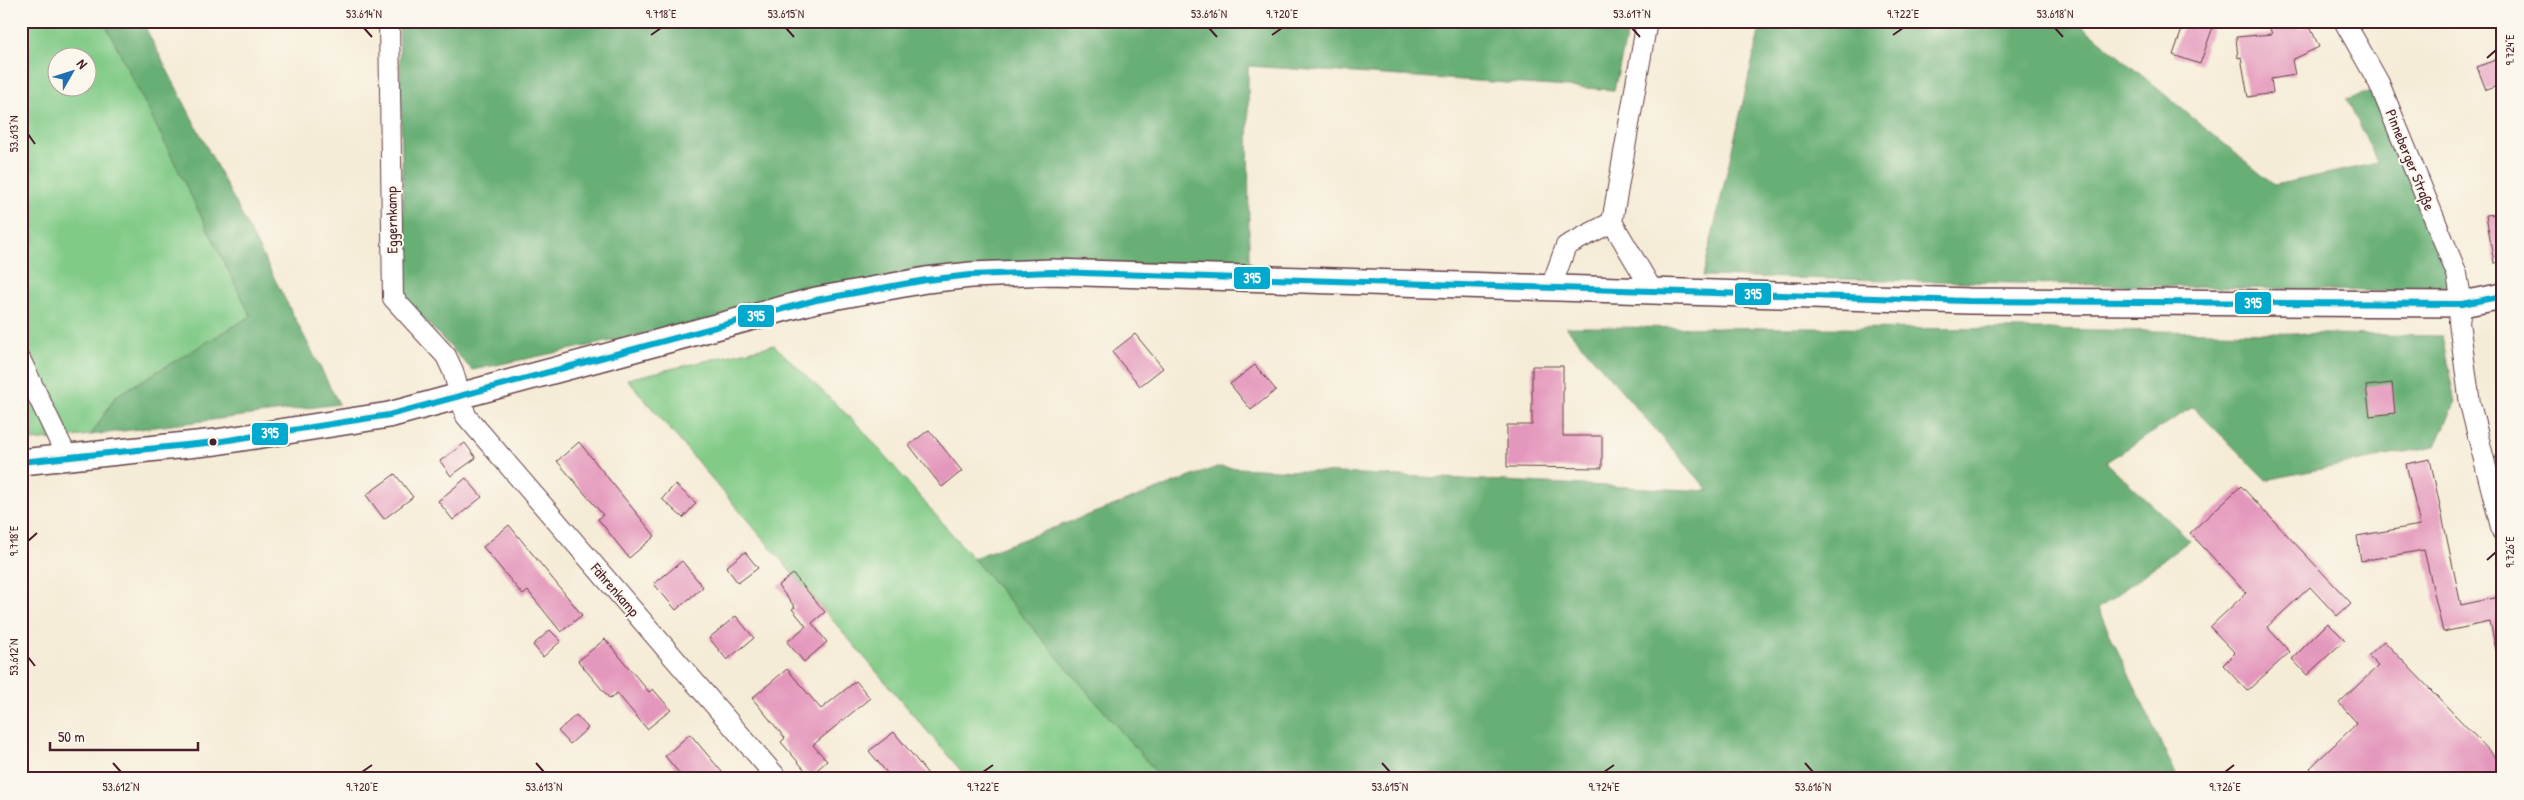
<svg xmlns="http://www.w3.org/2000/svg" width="2524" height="800" viewBox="0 0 2524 800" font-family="'Patrick Hand',sans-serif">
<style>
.green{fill:#81cb87;stroke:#667559;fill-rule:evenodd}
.forest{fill:#68af74;stroke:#596750}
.building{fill:#e497bc}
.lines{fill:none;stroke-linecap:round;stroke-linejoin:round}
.minor-casing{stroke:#643e45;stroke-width:22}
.major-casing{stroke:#643e45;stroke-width:28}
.minor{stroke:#fff;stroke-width:20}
.major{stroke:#fff;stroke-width:25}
.bus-1-casing{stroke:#fbf7ec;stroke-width:10}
.bus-1{stroke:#00a9ce;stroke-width:6}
.ticks{fill:none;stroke:#4a1f2b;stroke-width:2}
.bus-dot{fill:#4a1f2b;stroke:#fbf7ec;stroke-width:2}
.labels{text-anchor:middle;stroke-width:4;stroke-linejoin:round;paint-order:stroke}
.street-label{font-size:15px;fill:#4a1f2b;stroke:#fbf7ec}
.line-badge{stroke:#fbf7ec;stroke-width:2}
.badge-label{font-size:14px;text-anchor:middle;font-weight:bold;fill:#fff}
.neatline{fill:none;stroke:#4a1f2b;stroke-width:2}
.ticks-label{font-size:12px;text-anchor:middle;fill:#4a1f2b}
</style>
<rect width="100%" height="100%" fill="#fbf7ec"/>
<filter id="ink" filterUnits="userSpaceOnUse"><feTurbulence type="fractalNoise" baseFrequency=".02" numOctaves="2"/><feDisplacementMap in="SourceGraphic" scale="10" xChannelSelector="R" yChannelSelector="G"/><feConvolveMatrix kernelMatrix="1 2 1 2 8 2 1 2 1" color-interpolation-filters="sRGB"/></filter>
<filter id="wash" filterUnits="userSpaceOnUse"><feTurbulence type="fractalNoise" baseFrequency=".0096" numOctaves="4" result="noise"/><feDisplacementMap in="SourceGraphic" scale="20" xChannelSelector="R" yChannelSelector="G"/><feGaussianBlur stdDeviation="1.12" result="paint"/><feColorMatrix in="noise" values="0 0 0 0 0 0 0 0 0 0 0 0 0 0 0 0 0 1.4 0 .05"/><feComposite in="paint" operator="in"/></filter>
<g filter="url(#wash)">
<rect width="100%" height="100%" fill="#f5ecd7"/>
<g class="green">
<path d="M21,21h83l147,295 -135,80 -25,39 -70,7zM58,58h30v30h-30z"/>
<polygon points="774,345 861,428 1162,779 968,779 627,379"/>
</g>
<g class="forest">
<polygon points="104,21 142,21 339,404 91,435 116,396 251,316"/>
<polygon points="399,21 1630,21 1614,90 1248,66 1249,267 852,291 472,370 405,299"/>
<polygon points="1786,21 2076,21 2274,185 2378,163 2347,99 2375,90 2459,293 1703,276 1759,32"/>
<polygon points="1566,327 2040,329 2442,336 2455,403 2436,446 2266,480 2193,407 2106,462 2190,540 2098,609 2178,779 1162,779 973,558 1217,467 1709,491"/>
</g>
<g id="blocks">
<g class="building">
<polygon points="2185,21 2215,21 2200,64 2173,55"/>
<polygon points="2267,21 2295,21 2299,29 2309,24 2319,47 2292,60 2295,75 2271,79 2273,93 2248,97 2241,57 2238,58 2236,37 2272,34"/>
<polygon points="2503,57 2503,84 2486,90 2477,67"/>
<polygon points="2503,213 2503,262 2494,263 2486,215"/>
<polygon points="1135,334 1163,368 1140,386 1112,352"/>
<polygon points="1255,365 1276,390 1251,410 1230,384"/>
<polygon points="1532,366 1563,366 1563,436 1602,436 1602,468 1507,467 1507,425 1532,425"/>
<polygon points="2392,383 2395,413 2370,416 2366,386"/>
<polygon points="929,430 962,471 942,487 909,445"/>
<polygon points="579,442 655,536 629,558 598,519 603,515 557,461"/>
<polygon points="465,443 476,458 451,476 440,461"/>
<polygon points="2430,459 2461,605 2503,596 2503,650 2496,650 2490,622 2443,632 2424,550 2361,561 2357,536 2420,525 2406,464"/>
<polygon points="395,474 413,497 384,519 366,495"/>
<polygon points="466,478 482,497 453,520 438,501"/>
<polygon points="675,484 696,503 683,518 662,499"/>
<polygon points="2241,486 2351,603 2337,616 2310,587 2267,627 2290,652 2247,691 2223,665 2235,653 2210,627 2246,593 2190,533"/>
<polygon points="509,525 582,615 561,632 528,591 523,595 483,547"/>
<polygon points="745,552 758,568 738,583 726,567"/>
<polygon points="682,561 703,587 676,610 654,584"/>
<polygon points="793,574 825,612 812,623 827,642 804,662 787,642 806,626 792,609 795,607 778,586"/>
<polygon points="736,616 754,638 727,660 709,638"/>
<polygon points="2328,623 2345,640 2307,675 2292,659"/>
<polygon points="550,630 561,641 543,657 533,645"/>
<polygon points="605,639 649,692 653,689 671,710 647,729 617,693 610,699 578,661"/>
<polygon points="2384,641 2503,765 2503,779 2320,779 2310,768 2357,723 2339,703 2378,666 2368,656"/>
<polygon points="787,669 821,709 856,681 870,698 813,745 827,761 810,776 781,742 785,738 752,698"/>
<polygon points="576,715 588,728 570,744 558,731"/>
<polygon points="894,732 932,779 892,779 869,751"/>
<polygon points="690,734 728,779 684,779 665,756"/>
</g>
</g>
</g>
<g filter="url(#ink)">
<use href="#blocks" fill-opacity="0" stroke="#643e45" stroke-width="1"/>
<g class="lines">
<g class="minor-casing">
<g id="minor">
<polyline points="389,21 393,298 446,356 453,371 466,416 778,779"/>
<polyline points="1647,21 1612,222 1654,293"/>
<polyline points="2344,21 2379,83 2457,274 2462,304 2459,322 2470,404 2502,531"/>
<polyline points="1551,287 1566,246 1612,222"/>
<polyline points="21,361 68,459"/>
</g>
</g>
<g class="major-casing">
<polyline id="major" points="21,462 216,442 389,415 816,300 926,280 971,275 1053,272 1968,301 2462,304 2503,296"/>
</g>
<use href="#minor" class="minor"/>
<use href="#major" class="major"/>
<g class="bus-1-casing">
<polyline id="bus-1" points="21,462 216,442 389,415 816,300 926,280 971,275 1053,272 1968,301 2462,304 2503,296"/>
</g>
<use href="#bus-1" class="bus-1"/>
</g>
</g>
<path class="ticks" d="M364,28l8,9M786,28l8,9M1209,28l8,9M1632,28l8,9M2055,28l8,9M651,35l10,-7M1272,35l10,-7M1893,35l10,-7M2487,58l9,-8M28,134l7,10M28,541l9,-8M2487,560l9,-8M28,657l7,9M113,763l8,9M536,763l8,9M1382,763l8,9M1805,763l8,9M362,772l10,-7M983,772l10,-7M1604,772l10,-7M2225,772l9,-7"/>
<circle class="bus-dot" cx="213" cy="442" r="4.5"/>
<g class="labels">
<g class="street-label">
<text transform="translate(2410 160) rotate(68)" y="5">Pinneberger Straße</text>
<text transform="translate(392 220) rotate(-91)" y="5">Eggernkamp</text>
<text transform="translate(615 590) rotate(49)" y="5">Fährenkamp</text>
</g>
</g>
<g class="line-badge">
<rect x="1233" y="266" width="38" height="24" rx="5" fill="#00a9ce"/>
<rect x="1734" y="282" width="38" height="24" rx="5" fill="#00a9ce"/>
<rect x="2234" y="291" width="38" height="24" rx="5" fill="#00a9ce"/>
<rect x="737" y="304" width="38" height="24" rx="5" fill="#00a9ce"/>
<rect x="251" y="422" width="38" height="24" rx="5" fill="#00a9ce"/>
</g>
<g class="badge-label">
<text x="1252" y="283">395</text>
<text x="1753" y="299">395</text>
<text x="2253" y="308">395</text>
<text x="756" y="321">395</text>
<text x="270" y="438">395</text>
</g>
<rect width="2524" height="800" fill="none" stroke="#fbf7ec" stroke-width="55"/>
<g transform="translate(72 72) rotate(51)"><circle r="24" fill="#fbf7ec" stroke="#b4a19f"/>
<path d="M0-4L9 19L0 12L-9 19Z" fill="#1f6fb2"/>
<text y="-8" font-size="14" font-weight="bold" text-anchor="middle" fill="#4a1f2b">N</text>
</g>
<path d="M50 742v8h148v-8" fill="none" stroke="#4a1f2b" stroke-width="2.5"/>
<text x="58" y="742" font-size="15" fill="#4a1f2b" stroke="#fbf7ec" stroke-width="4" paint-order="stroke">50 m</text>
<rect x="28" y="28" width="2468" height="744" class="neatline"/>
<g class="ticks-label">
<text x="364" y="18">53.614°N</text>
<text x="661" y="18">9.718°E</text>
<text x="786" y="18">53.615°N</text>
<text x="1209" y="18">53.616°N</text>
<text x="1282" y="18">9.720°E</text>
<text x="1632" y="18">53.617°N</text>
<text x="1903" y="18">9.722°E</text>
<text x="2055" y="18">53.618°N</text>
<text transform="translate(2510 50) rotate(-90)" y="4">9.724°E</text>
<text transform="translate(14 134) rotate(-90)" y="4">53.613°N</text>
<text transform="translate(14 541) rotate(-90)" y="4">9.718°E</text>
<text transform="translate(2510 552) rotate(-90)" y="4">9.726°E</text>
<text transform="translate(14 657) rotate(-90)" y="4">53.612°N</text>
<text x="121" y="791">53.612°N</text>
<text x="362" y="791">9.720°E</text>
<text x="544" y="791">53.613°N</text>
<text x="983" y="791">9.722°E</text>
<text x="1390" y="791">53.615°N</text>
<text x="1604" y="791">9.724°E</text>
<text x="1813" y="791">53.616°N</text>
<text x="2225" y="791">9.726°E</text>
</g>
</svg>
